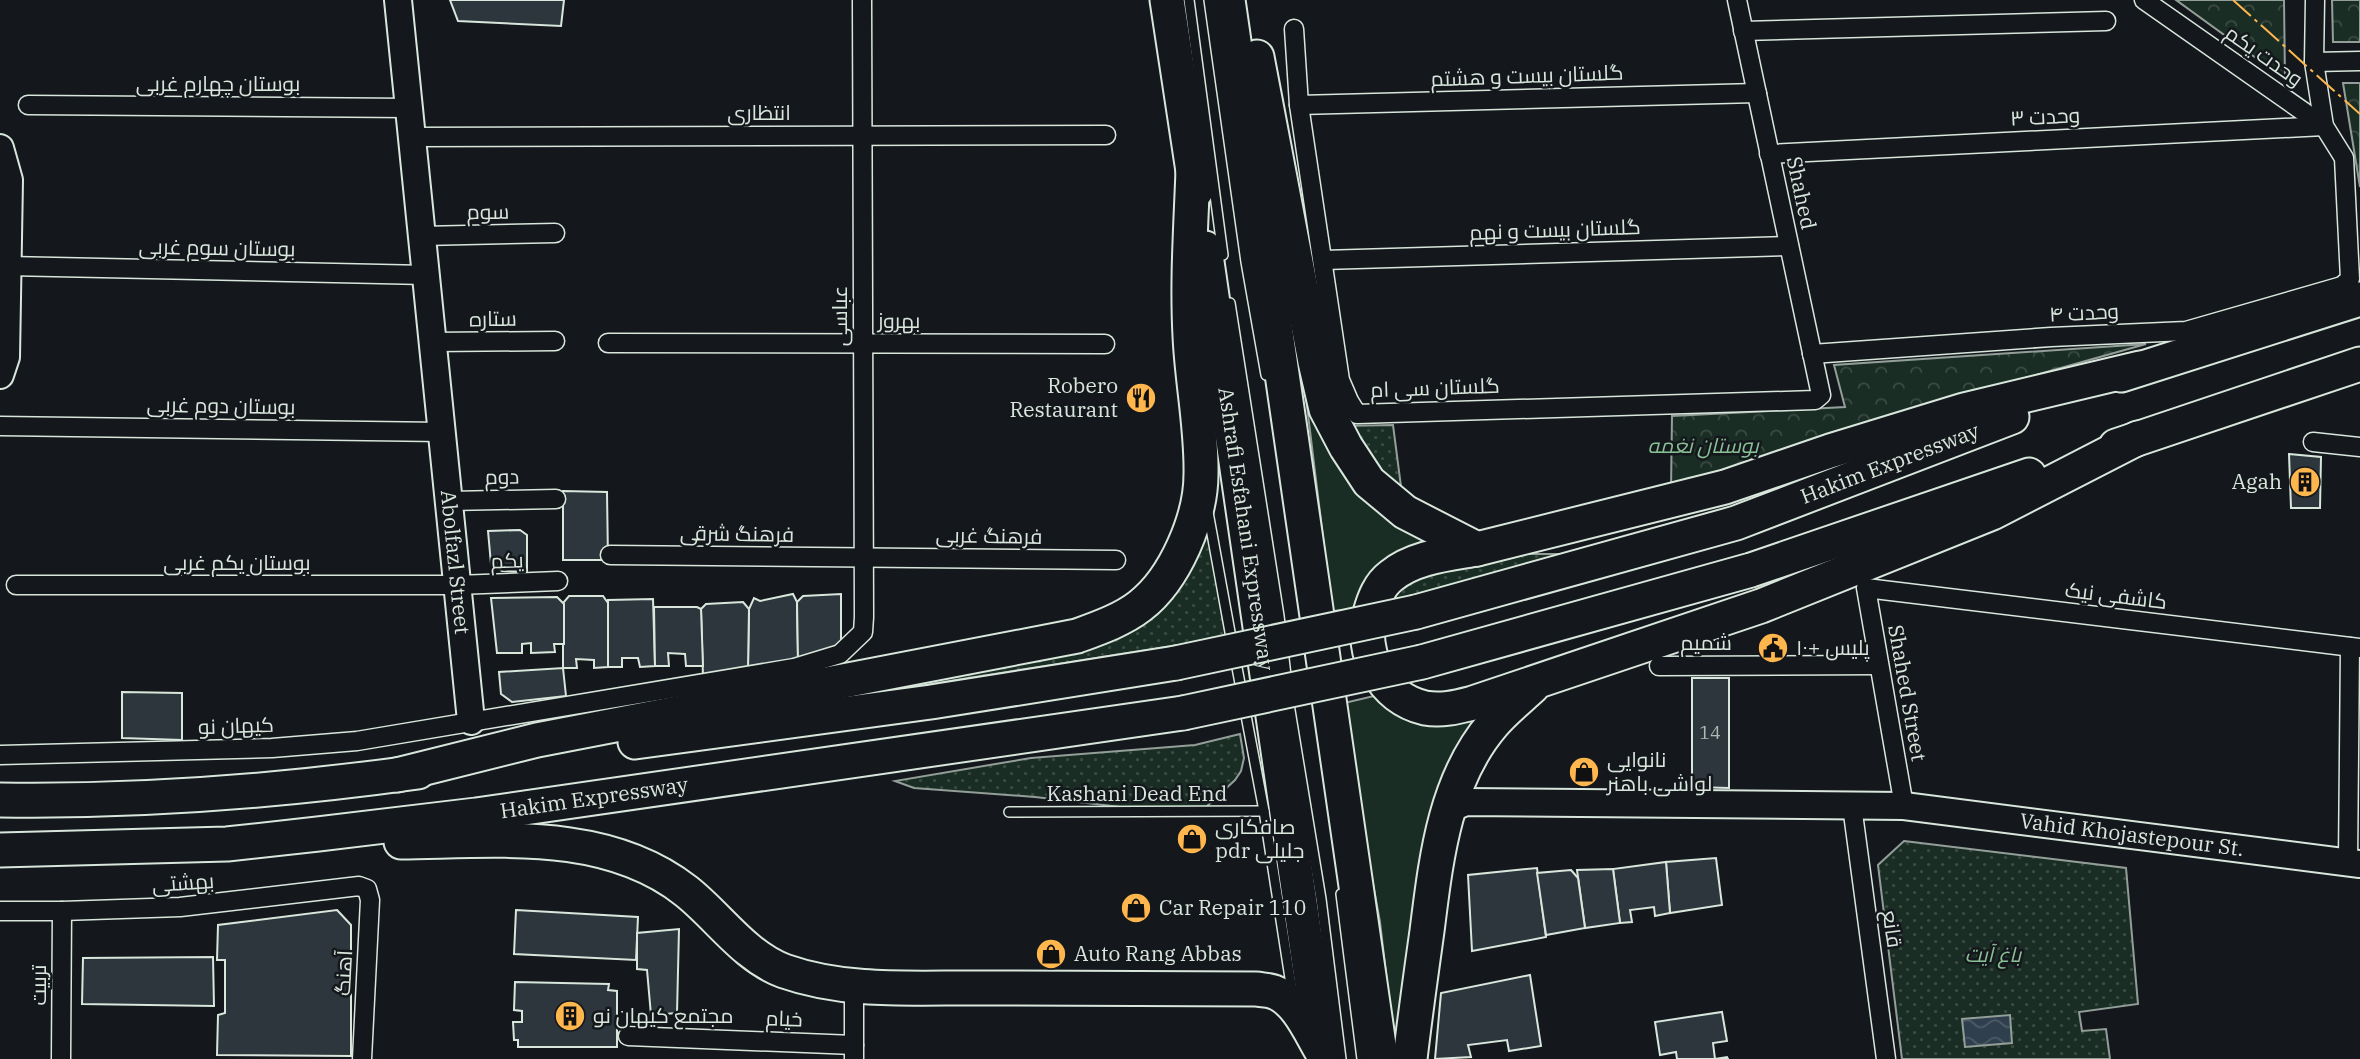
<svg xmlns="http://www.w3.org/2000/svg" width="2360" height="1059" viewBox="0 0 2360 1059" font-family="'IBM Plex Serif',Cairo,serif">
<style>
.grass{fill:#1a2d24;stroke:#939e99;stroke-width:2}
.forest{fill:url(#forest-crowns);stroke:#939e99;stroke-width:2}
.garden{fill:url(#garden-dots);stroke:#939e99;stroke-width:2}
.water{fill:url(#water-waves);stroke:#939e99;stroke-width:2}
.building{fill:#2c363c;stroke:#d8e6dc;stroke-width:2}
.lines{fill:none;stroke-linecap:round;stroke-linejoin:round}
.lane-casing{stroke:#d8e6dc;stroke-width:12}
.street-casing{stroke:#d8e6dc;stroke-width:21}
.secondary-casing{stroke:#d8e6dc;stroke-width:30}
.highway-casing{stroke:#d8e6dc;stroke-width:37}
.lane{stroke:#14181c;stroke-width:9}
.street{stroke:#14181c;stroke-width:18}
.secondary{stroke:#14181c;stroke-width:26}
.highway{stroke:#14181c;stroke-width:33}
.highway-bridge-casing{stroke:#d8e6dc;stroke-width:37;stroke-linecap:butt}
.highway-bridge{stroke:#14181c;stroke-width:33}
.power{stroke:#ffb74d;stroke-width:2;stroke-dasharray:24 5 3.5 5;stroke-linecap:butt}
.labels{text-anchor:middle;stroke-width:5;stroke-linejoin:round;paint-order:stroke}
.number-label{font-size:18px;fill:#adbab4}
.street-label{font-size:21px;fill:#d8e6dc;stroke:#14181c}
.poi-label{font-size:21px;fill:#d8e6dc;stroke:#14181c;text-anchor:start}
.park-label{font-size:21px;font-style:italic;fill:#8ac095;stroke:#14181c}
</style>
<defs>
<pattern id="forest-crowns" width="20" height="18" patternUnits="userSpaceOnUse" patternTransform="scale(1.75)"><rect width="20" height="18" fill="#1a2d24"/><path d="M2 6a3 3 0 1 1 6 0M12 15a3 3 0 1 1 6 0" fill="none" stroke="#3b4b43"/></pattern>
<pattern id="garden-dots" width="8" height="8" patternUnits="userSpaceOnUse" patternTransform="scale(1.75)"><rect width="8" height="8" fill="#1a2d24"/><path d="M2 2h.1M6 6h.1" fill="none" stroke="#3b4b43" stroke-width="1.8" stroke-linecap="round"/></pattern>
<pattern id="water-waves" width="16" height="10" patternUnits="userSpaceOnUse" patternTransform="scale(1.75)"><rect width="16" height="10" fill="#2f3f4d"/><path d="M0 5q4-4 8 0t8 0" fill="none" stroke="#4c5b66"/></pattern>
</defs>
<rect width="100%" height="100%" fill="#14181c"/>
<g class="grass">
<polygon points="1306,398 1321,422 1452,546 1358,609 1332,611"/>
<path d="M1378,695c42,25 50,40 101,22l-83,342 -16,-137 -40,-218z"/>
</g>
<g class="forest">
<polygon points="2176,0 2284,0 2285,79"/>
<polygon points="2332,0 2360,0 2360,42 2333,42"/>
<polygon points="2343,83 2360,83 2360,187"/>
<polygon points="2146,344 1951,399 1671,490 1672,416 1845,407 1834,365"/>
</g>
<g class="garden">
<polygon points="1393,425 1403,502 1341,426"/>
<polygon points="1205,517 1226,636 1173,646 644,729 1096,637"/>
<polygon points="1517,554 1582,554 1381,605 1406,577"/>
<polygon points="1240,734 1244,758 1241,771 1235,780 1205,808 1172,813 1035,797 914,788 895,781 1031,758 1195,745"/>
<polygon points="1904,841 2126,868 2138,1004 2079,1012 2082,1031 2106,1029 2110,1059 1902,1059 1878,865"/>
</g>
<polygon class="water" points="2010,1015 2012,1043 1965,1047 1962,1019"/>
<g class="building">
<polygon points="450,0 564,0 561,26 458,21"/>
<polygon points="2289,454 2321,457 2320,508 2291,508"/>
<polygon points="563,491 607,492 608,560 563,560"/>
<polygon points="520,530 527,535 527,572 502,571 491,564 488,531"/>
<polygon points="793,594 797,602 798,660 748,667 749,609 754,598 760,601"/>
<polygon points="841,594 841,645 798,660 797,602 803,596"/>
<polygon points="569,596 603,596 608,603 608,667 594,668 594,660 576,659 577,668 563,668 563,603"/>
<polygon points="557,597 564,604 564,644 554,644 555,652 531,653 531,643 522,644 522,653 497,653 491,598"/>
<polygon points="653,599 655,666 640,667 638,658 622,658 622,667 608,667 608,600"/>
<polygon points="743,602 749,609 748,667 703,677 701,609 706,604"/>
<polygon points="654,607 697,607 701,609 703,666 686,666 685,654 668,653 669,666 655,666"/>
<polygon points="563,668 566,696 512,702 501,694 499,672"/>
<polygon points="1692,678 1729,678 1729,788 1692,787"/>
<polygon points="122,692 182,693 182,740 122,738"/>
<polygon points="1716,858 1722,905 1670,913 1666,862"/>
<polygon points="1666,862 1670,913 1655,916 1654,907 1630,910 1632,922 1620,923 1613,869"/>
<polygon points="1537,868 1546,937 1472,951 1468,875"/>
<polygon points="1613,869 1620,923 1585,928 1577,870"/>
<polygon points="1571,870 1578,878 1585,928 1546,935 1537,873"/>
<polygon points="337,910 351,925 351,1056 217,1055 218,1015 225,1013 225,960 217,960 218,925"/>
<polygon points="516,910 638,917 636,960 514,954"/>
<polygon points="679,929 677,1013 651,1015 647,970 637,969 637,933"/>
<polygon points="213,957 214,1006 82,1004 83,958"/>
<polygon points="1530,975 1541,1046 1509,1051 1507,1040 1468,1045 1471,1057 1435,1059 1441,993"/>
<polygon points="515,982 609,984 608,990 617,991 617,1047 518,1047 518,1040 514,1040 513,1022 522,1022 522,1011 514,1010"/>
<polygon points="1722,1012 1727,1041 1713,1043 1715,1059 1727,1057 1728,1059 1677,1059 1676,1052 1660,1055 1655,1022"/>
</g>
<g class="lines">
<g class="lane-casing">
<g id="lane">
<polyline points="1189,0 1223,255"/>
<polyline points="1209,0 1246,262 1266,375"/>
<polyline points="1230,303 1279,616 1287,684"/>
<polyline points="1208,512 1232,643"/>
<polyline points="1235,657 1264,811 1292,991"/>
<polyline points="1288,698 1321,899 1341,1059"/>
<polyline points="1009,812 1264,811"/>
<polyline points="1341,894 1362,1059"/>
</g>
</g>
<g class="street-casing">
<g id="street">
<polyline points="2144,0 2324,126"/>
<polyline points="1294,29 1299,105 1340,380 1349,401 1357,414 1815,400 1821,395 1737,0"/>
<polyline points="1743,31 2106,21"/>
<polyline points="2314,62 2360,61"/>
<polyline points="28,105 409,108"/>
<polyline points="1299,105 1757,93"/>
<polyline points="412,137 1106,135"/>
<polyline points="1769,154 2324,126"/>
<polyline points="422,236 555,233"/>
<polyline points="1323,260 1789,246"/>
<polyline points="7,266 426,275"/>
<polyline points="433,342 555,341"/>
<polyline points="608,343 1105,344"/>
<polyline points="1812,354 2051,337 2186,331 2342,286 2350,279 2344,158 2324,126 2314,62 2315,0"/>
<polyline points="0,426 442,432"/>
<polyline points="2313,442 2360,447"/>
<polyline points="449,501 556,499"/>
<polyline points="610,555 1116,560"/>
<polyline points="16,585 457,585 558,581"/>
<polyline points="1659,666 1879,665"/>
<polyline points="0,755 272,748 357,741 794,668 840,654 863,632 864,617 862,0"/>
<polyline points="1852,806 1886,1059"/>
<polyline points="1904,806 1866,588 2360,648"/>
<polyline points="2348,862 2350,647"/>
<polyline points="0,911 62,911 180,907 359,886 367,889 370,900 362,1059"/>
<polyline points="854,1001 854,1059"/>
<polyline points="628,1036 854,1045"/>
<polyline points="61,1059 62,911"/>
</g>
</g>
<g class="secondary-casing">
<g id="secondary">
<path id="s1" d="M398,0l73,721"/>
<polyline points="0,148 9,180 6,357 0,375"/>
<path id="s2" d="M1449,809l17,-7 438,4 456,58"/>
</g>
</g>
<g class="highway-casing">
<g id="highway">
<polyline points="1167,0 1196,191"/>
<polyline points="1228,0 1381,1059"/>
<polyline points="1257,57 1315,362 1326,409 1346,447 1369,482 1405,512 1477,549"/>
<path id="s3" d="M1205,248l115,792"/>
<polyline points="2121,375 2360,299"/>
<path d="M2138,438l-146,75 -231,93 -288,97c-16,4 -31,8 -48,5 -43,-10 -65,-54 -55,-95 4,-14 9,-28 21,-37 23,-19 57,-22 86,-27l248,-62 105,-36 134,-41 176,-42"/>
<polyline points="2116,446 2360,364"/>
<path id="s4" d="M1416,612l320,-89 276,-106"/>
<polyline points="1422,662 1751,570 2029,475"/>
<polyline points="635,742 931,702 1176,663"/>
<path d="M397,775l140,-35 540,-104c22,-8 45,-16 63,-30 35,-27 61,-88 61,-132 1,-46 -9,-92 -11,-138 -3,-56 1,-111 3,-166"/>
<path d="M0,800c139,2 281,-9 418,-28"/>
<path d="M401,842c95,-1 205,-14 285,49 32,25 58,65 98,80 65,23 136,16 204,17 90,0 180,1 269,1 5,1 12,1 17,3 23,8 36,40 48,60"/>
<path id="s5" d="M0,850l227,-6 91,-10 158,-19 707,-102"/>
<path d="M1410,1059c5,-43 11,-85 17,-128 9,-71 17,-150 66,-207 11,-13 26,-25 39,-37"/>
</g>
</g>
<use href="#lane" class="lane"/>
<use href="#street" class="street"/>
<use href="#secondary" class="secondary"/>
<use href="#highway" class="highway"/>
<g class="highway-bridge-casing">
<g id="highway-bridge">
<polyline points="1176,663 1416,612"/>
<polyline points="1183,713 1422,662"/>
</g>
</g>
<use href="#highway-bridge" class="highway-bridge"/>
<polyline class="power" points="2233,0 2360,114"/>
</g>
<defs>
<g id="restaurant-disc" transform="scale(1.575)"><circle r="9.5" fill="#ffb74d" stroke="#14181c"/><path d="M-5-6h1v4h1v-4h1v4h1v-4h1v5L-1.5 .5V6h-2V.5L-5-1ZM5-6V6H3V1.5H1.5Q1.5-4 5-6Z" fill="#111"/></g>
<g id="building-disc" transform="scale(1.575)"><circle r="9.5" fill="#ffb74d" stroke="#14181c"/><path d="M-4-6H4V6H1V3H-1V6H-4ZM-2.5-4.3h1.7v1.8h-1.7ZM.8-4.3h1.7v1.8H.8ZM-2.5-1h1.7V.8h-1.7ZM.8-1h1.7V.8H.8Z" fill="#111"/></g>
<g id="civic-disc" transform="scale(1.575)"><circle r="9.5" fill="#ffb74d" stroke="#14181c"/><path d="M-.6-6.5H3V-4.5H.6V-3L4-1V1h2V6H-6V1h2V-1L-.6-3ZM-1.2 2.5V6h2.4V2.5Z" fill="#111"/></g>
<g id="shop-disc" transform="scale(1.575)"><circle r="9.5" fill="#ffb74d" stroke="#14181c"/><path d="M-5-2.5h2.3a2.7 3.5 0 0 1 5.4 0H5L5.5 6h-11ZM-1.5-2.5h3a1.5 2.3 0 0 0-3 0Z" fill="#111"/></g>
</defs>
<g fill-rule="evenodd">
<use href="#restaurant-disc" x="1141" y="398"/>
<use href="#building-disc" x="2305" y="482"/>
<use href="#civic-disc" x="1773" y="648"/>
<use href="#shop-disc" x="1584" y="772"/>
<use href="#shop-disc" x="1192" y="839"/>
<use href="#shop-disc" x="1136" y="908"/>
<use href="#shop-disc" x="1051" y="954"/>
<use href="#building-disc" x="570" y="1016"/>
</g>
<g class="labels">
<g class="number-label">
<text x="1710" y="739">14</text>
</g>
<g class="street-label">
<text transform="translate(2264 56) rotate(35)" y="7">وحدت یکم</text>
<text transform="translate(1527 76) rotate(-2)" y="7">گلستان بیست و هشتم</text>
<text x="218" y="91">بوستان چهارم غربی</text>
<text x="759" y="120">انتظاری</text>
<text transform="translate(2045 117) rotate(-3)" y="7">وحدت ۳</text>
<text transform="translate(1801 193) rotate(78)" y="7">Shahed</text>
<text transform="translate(488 212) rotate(-1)" y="7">سوم</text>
<text transform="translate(1555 230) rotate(-2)" y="7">گلستان بیست و نهم</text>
<text transform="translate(217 248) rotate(1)" y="7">بوستان سوم غربی</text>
<text transform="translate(2084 313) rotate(-3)" y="7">وحدت ۴</text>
<text transform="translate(840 316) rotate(-90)" y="7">عباسی</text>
<text transform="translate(493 319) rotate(-1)" y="7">ستاره</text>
<text x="899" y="328">بهروز</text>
<text transform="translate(1435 388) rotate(-2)" y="7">گلستان سی ام</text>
<text transform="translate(221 406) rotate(1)" y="7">بوستان دوم غربی</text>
<text dy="7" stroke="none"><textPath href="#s4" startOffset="497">Hakim Expressway</textPath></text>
<text transform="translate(502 477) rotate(-1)" y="7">دوم</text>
<text dy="7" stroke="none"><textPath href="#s3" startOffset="284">Ashrafi Esfahani Expressway</textPath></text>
<text transform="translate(737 534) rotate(1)" y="7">فرهنگ شرقی</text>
<text transform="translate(989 536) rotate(1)" y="7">فرهنگ غربی</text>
<text transform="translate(507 561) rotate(-2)" y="7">یکم</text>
<text x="237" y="570">بوستان یکم غربی</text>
<text dy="7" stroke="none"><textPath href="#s1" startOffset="565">Abolfazl Street</textPath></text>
<text transform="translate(2116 596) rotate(7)" y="7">کاشفی نیک</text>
<text x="1706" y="650">شمیم</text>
<text transform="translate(1907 693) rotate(80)" y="7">Shahed Street</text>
<text transform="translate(236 726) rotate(-2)" y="7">کیهان نو</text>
<text x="1137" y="801">Kashani Dead End</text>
<text dy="7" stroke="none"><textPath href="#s5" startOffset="597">Hakim Expressway</textPath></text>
<text dy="7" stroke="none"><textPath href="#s2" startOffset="686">Vahid Khojastepour St.</textPath></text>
<text transform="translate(183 883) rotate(-4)" y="7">بهشتی</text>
<text transform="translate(1892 929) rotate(82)" y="7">قانع</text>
<text transform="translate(344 973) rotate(-87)" y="7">آهنگ</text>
<text transform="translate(39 985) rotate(-90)" y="7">تربیت</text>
<text transform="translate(784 1019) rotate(2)" y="7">خیام</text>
</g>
<g class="poi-label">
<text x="1118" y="393" text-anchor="end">Robero<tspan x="1118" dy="24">Restaurant</tspan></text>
<text x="2282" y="489" text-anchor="end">Agah</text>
<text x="1796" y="655">پلیس +۱۰</text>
<text x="1607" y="767">نانوایی<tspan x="1607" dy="24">لواشی باهنر</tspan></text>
<text x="1215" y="834">صافکاری<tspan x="1215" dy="24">pdr جلیلی</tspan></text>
<text x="1159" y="915">Car Repair 110</text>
<text x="1074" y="961">Auto Rang Abbas</text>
<text x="593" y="1023">مجتمع کیهان نو</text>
</g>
<g class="park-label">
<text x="1703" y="453">بوستان نغمه</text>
<text x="1993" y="962">باغ آیت</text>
</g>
</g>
</svg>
